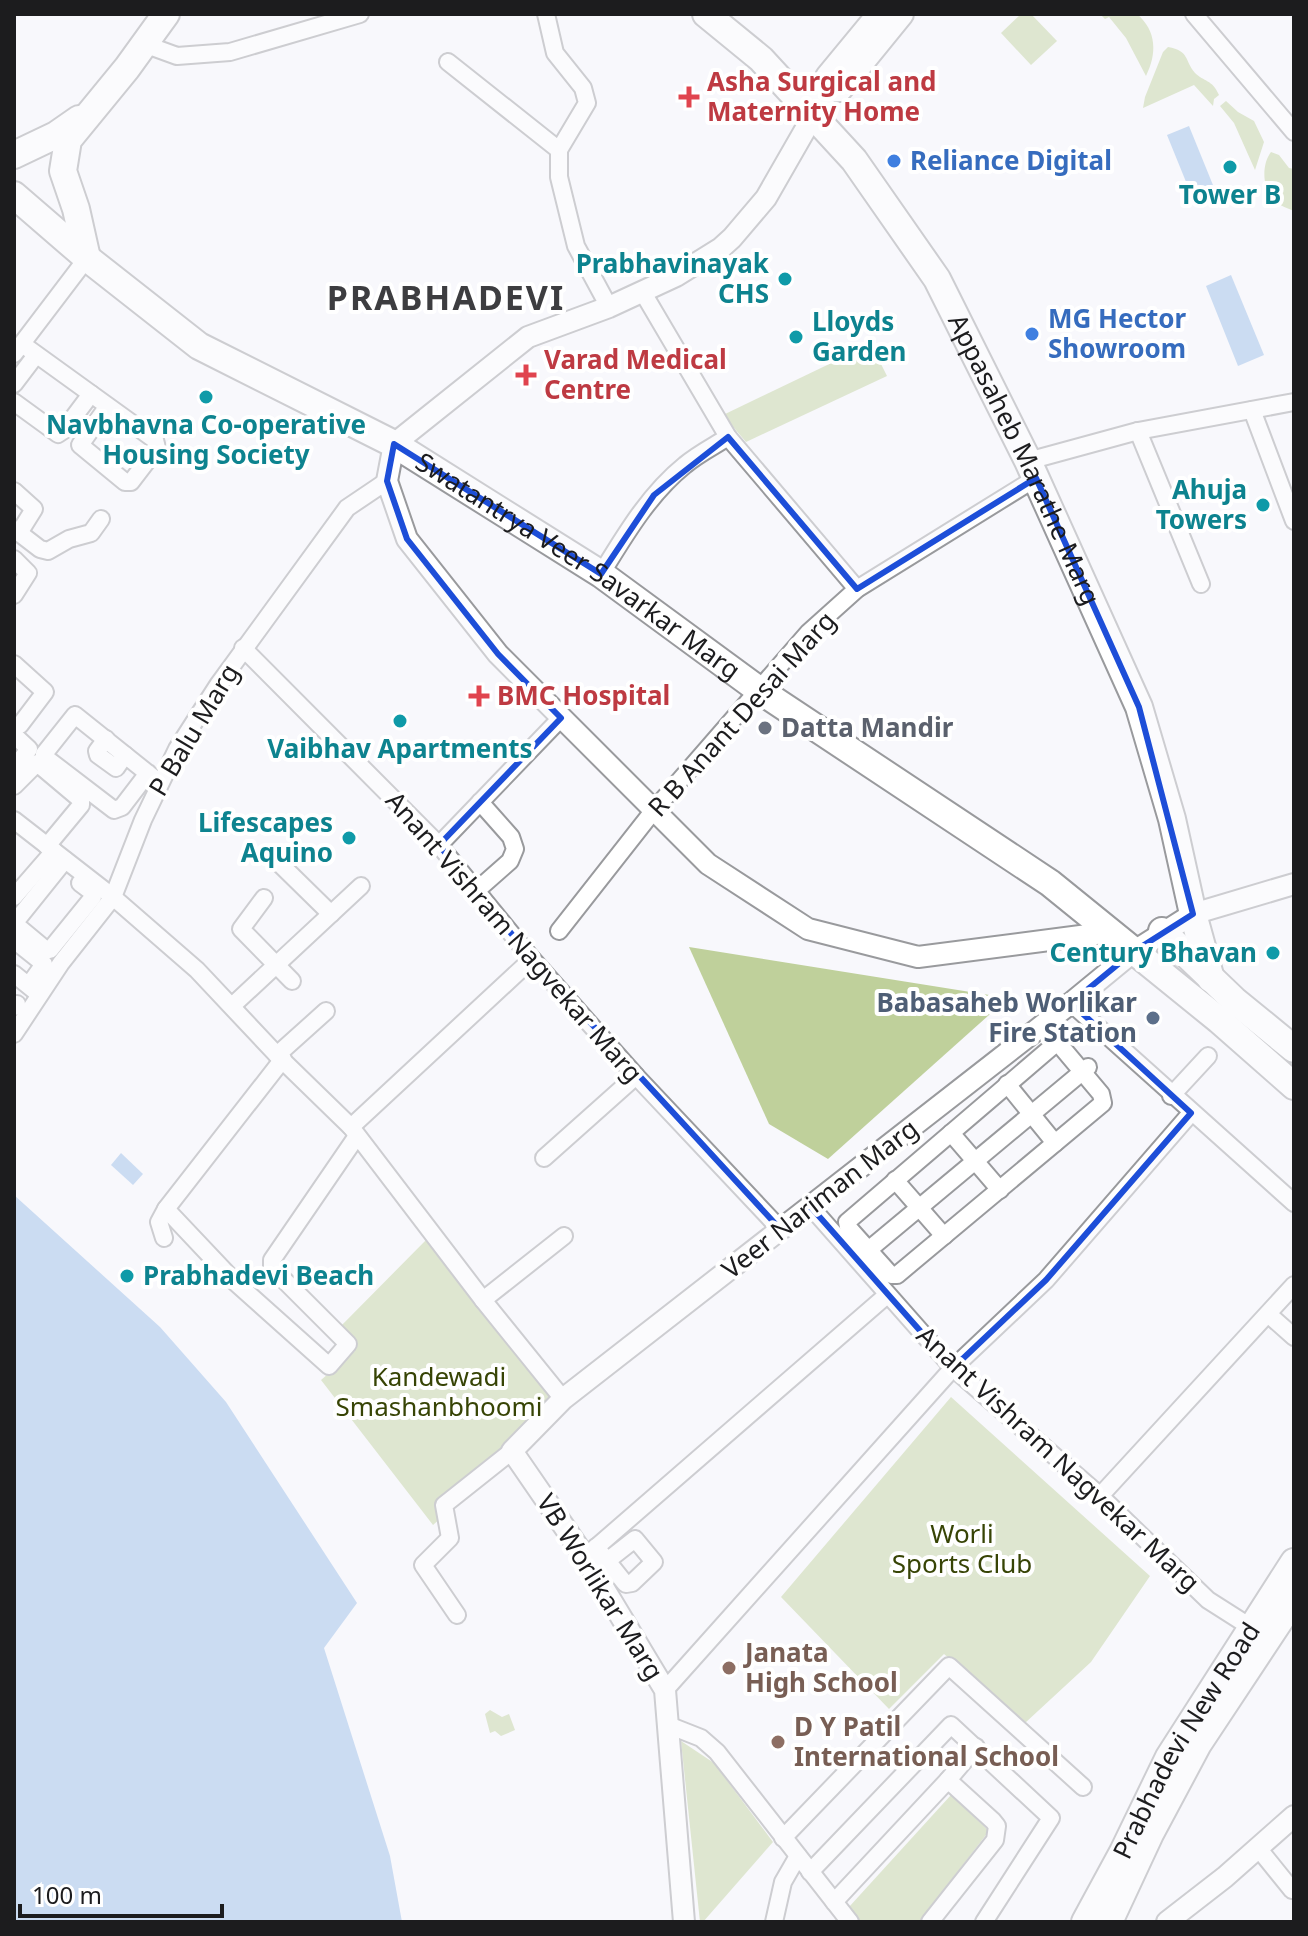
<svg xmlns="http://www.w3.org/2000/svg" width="1308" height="1936" viewBox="0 0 1308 1936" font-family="'Noto Sans',sans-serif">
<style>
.green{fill:#bfd09b}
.water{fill:#95bae7}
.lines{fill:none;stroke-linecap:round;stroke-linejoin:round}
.minor-casing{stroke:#999a9d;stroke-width:20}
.tertiary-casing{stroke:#999a9d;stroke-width:24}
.secondary-casing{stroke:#999a9d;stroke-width:28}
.primary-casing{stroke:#999a9d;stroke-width:30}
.minor{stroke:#fff;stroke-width:16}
.tertiary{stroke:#fff;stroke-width:20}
.secondary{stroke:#fff;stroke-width:24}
.primary{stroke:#fff;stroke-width:26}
.marked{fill:none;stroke:#1d4ed8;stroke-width:6;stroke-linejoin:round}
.health-dot{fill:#e0444e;stroke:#fff;stroke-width:3}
.shop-dot{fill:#3f7fe0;stroke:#fff;stroke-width:3}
.culture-dot{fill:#0f9aa8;stroke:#fff;stroke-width:3}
.worship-dot{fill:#6b7280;stroke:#fff;stroke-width:3}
.service-dot{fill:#5c6f8a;stroke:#fff;stroke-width:3}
.education-dot{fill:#8d6e63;stroke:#fff;stroke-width:3}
.labels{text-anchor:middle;stroke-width:8;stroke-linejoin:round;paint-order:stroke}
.health-label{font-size:26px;font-weight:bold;fill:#be3a42;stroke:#fff;text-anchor:start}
.shop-label{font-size:26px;font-weight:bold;fill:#366cbe;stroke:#fff;text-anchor:start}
.culture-label{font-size:26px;font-weight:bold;fill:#0d838f;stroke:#fff;text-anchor:end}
.street-label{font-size:26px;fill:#1c1c1e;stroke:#fff}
.worship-label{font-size:26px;font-weight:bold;fill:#5b616d;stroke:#fff;text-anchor:start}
.service-label{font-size:26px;font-weight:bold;fill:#4e5e75;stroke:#fff;text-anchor:end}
.park-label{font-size:26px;fill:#374405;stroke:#fff}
.education-label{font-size:26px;font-weight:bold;fill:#785e54;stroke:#fff;text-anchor:start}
.district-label{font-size:34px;font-weight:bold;letter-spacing:2px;fill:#3d3d40;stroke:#fff}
</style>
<rect width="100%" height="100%" fill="#f8f8fc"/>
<g class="green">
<polygon points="1021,14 1031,14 1057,41 1031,65 1001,33"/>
<path d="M1100,14h37c20,17 20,40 9,62l-20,-38 -17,-21 -4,2z"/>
<path d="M1168,47c22,4 16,13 27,26 9,9 17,6 24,22l-5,4 -1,7 -19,-21 -51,23 2,-11 18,-45z"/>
<polygon points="1226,101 1238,112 1254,121 1264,142 1255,170 1234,123 1220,106"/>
<path d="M1271,152l8,3 10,13 5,1v42c-6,-3 -14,-5 -18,-9 -14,-11 -15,-37 -5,-50z"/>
<polygon points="871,344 887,376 746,442 723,415"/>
<polygon points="689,947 1008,998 828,1159 769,1124"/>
<polygon points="427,1239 563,1409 433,1525 321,1380 355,1351 339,1328"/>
<polygon points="951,1397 1150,1576 1091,1662 1025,1723 944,1654 889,1709 781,1597"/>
<polygon points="490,1710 502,1717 509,1714 515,1730 501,1736 495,1731 490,1733 485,1714"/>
<polygon points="681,1741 714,1763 773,1842 703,1922 700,1922"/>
<polygon points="951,1795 989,1831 919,1922 861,1922 849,1907"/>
</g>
<g class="water">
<polygon points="1189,126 1217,195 1195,204 1167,135"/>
<polygon points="1231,275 1264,355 1238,366 1206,286"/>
<polygon points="121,1153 143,1174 133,1185 111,1165"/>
<polygon points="14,1195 160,1327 226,1402 357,1603 324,1648 390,1856 402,1922 14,1922"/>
</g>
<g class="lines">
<g class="minor-casing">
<g id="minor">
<polyline points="546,14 555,53 583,88 587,103 559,150 559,177 576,246 609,307"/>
<polyline points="1194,14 1294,132"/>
<polyline points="144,44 177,56 230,52 360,14"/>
<polyline points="448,62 559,150"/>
<polyline points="642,291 728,437 857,589"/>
<path d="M22,344c44,32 88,64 133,96l2,8 -26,34h-6l-45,-37 28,-39"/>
<polyline points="14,354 87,258"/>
<polyline points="14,384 36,355"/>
<polyline points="14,402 58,434 64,430 91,394"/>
<polyline points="1252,410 1294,521"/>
<polyline points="1138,431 1201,584"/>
<polyline points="1028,461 1138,431 1294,402"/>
<polyline points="14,491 34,509 19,533"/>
<polyline points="14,529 40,549 48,551 69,539 91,533 101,519"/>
<polyline points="14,559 28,573 14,595"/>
<path d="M601,574c24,-39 48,-80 84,-109 13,-11 29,-19 43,-28"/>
<polyline points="243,648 439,845 532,959 636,1076 781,1230"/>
<polyline points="14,664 45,692 20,725 14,727"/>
<polyline points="14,735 29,749 14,768"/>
<polyline points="106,739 97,751 98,755 116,768 125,755"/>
<polyline points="148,773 122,807 114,810 46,758 44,754 75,715 160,783"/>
<polyline points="14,786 37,763 81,800 81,805 47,846"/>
<polyline points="14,820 113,897 197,970 277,1055 351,1127 483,1300 563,1399"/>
<polyline points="439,845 561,718"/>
<polyline points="65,860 16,921 16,925 46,950 50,950 93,897 92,892 80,883"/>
<polyline points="278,862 331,914"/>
<polyline points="476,891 510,861 515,849 511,837 480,802"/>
<polyline points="14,897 54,851"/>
<polyline points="264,898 241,929 292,981"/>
<polyline points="559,931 654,810 808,633 857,589 1036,478"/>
<polyline points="14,940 44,964 29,985"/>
<polyline points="14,974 35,991"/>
<polyline points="1071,1003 1294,1203"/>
<polyline points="232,1006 361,886"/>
<polyline points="14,1007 17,1004"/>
<polyline points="14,1034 61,963 113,897 143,820 177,749 218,685 347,508 387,481"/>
<polygon points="1059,1044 1101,1094 1103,1103 897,1275 891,1275 848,1227 847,1222 1054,1045"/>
<polyline points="277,1055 326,1011"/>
<polyline points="1007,1084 1055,1143"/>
<polyline points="1171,1096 1208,1056"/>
<polyline points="351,1127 532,959"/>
<polyline points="951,1133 1000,1190"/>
<polyline points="544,1158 636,1076"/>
<polyline points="895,1180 944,1236"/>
<polyline points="810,1206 953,1368 1097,1493 1208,1600 1252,1628"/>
<polyline points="166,1209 235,1282 329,1366 348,1344 272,1268 272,1260 357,1136"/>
<polyline points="164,1238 159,1222 166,1209 283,1059"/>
<polyline points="860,1257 1088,1067"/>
<polyline points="483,1300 564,1236"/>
<polyline points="1268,1314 1294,1337"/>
<polyline points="1100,1496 1294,1285"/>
<polyline points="596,1547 624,1582 626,1584 632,1583 654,1562 635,1539 607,1561"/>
<polyline points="585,1557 887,1295"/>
<polyline points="457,1615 423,1565 450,1538 444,1505 512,1451"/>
<polyline points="665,1690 953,1368 1046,1280 1191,1113"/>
<polyline points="668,1725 701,1738 717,1752 850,1922"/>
<polyline points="948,1780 976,1747"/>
<polyline points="783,1838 949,1666 1083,1787"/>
<polyline points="1258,1848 1292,1890"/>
<polyline points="810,1872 951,1725 1051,1818 984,1922"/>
<polyline points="834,1902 948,1780 993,1821 997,1826 995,1840 930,1922"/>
<polyline points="774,1922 783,1882 798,1856"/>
</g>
</g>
<g class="tertiary-casing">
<g id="tertiary">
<polyline points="813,116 766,198 732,238 721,248 676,276 609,307 528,337 394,444 387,481 407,539 498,654 708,864 808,929 918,957 1111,932"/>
<polyline points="684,1922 665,1690 585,1557 512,1451 563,1399 1071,1003 1133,952 1193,914 1294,884"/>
<polyline points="1167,1922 1225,1877 1294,1816"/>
</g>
</g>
<g class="secondary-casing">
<g id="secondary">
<polyline points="826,90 840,89 901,14"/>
<polyline points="813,116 826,90 828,77 880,14"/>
</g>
</g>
<g class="primary-casing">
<g id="primary">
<path id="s1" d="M706,14l55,45 93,101 83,119 91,182 111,246 33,112 21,95 18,65"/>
<polyline points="14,155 56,135 79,119"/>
<path id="s2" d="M14,195l73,63 112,88 195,98 207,130 158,116 291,193 169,137 75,66"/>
<polyline points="87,258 76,209 63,171 68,140 127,68 166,14"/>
<polyline points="1162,931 1234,1000 1294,1049"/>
<path id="s3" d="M1085,1922l38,-70 46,-95 125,-195"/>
<polyline points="1109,1922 1150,1834 1198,1744 1294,1599"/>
</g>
</g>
<use href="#minor" class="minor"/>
<use href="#tertiary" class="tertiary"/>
<use href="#secondary" class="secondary"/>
<use href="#primary" class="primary"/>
</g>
<path d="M0 0H1308V1936H0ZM728,437l129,152 179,-111 103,229 54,207 -60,38 -62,51 120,110 -145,167 -93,88 -143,-162 -29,24 -249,-271 -93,-114 122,-127 -63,-64 -91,-115 -20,-58 7,-37 207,130 53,-79z" fill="#f8f8fc" fill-opacity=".55" fill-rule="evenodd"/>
<path class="marked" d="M728,437l129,152 179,-111 103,229 54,207 -60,38 -62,51 120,110 -145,167 -93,88 -143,-162 -29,24 -249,-271 -93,-114 122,-127 -63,-64 -91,-115 -20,-58 7,-37 207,130 53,-79z"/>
<g class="health-dot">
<path d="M685 85h8v8h8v8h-8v8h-8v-8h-8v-8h8z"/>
<path d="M522 363h8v8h8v8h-8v8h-8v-8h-8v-8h8z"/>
<path d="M475 684h8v8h8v8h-8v8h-8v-8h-8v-8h8z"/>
</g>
<g class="shop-dot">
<circle cx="894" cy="161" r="8"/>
<circle cx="1032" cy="334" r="8"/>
</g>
<g class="culture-dot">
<circle cx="1230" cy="167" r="8"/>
<circle cx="785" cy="279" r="8"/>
<circle cx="796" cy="337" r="8"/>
<circle cx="206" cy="397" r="8"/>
<circle cx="1263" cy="505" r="8"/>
<circle cx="400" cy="721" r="8"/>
<circle cx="349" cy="838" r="8"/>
<circle cx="1273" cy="953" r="8"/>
<circle cx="127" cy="1276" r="8"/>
</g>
<circle class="worship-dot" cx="765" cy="728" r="8"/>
<circle class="service-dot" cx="1153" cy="1018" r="8"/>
<g class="education-dot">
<circle cx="729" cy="1668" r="8"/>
<circle cx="778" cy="1742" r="8"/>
</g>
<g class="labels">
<g class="health-label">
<text x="707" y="91">Asha Surgical and<tspan x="707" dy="30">Maternity Home</tspan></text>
<text x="544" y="369">Varad Medical<tspan x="544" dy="30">Centre</tspan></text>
<text x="497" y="705">BMC Hospital</text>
</g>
<g class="shop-label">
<text x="910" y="170">Reliance Digital</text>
<text x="1048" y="328">MG Hector<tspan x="1048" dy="30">Showroom</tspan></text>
</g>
<g class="culture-label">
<text x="1230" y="204" text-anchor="middle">Tower B</text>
<text x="769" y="273">Prabhavinayak<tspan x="769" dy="30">CHS</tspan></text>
<text x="812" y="331" text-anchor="start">Lloyds<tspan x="812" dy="30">Garden</tspan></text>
<text x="206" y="434" text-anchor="middle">Navbhavna Co-operative<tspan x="206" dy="30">Housing Society</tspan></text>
<text x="1247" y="499">Ahuja<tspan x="1247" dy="30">Towers</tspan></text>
<text x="400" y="758" text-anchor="middle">Vaibhav Apartments</text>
<text x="333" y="832">Lifescapes<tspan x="333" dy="30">Aquino</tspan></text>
<text x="1257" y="962">Century Bhavan</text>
<text x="143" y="1285" text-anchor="start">Prabhadevi Beach</text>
</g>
<g class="street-label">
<text dy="9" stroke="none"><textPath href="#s1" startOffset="554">Appasaheb Marathe Marg</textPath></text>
<text dy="9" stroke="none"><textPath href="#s2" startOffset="678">Swatantrya Veer Savarkar Marg</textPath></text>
<text transform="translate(742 714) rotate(-48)" y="9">R B Anant Desai Marg</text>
<text transform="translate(194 730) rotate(-59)" y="9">P Balu Marg</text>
<text transform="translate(514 937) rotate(49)" y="9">Anant Vishram Nagvekar Marg</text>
<text transform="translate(820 1199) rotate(-38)" y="9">Veer Nariman Marg</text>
<text transform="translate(1058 1459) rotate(43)" y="9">Anant Vishram Nagvekar Marg</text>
<text transform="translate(600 1587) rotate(58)" y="9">VB Worlikar Marg</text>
<text dy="9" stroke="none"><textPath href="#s3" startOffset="208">Prabhadevi New Road</textPath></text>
</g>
<g class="worship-label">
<text x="781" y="737">Datta Mandir</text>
</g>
<g class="service-label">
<text x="1137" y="1012">Babasaheb Worlikar<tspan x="1137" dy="30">Fire Station</tspan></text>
</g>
<g class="park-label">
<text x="439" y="1386">Kandewadi<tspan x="439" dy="30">Smashanbhoomi</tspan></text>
<text x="962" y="1543">Worli<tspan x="962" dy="30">Sports Club</tspan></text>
</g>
<g class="education-label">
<text x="745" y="1662">Janata<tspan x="745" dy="30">High School</tspan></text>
<text x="794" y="1736">D Y Patil<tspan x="794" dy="30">International School</tspan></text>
</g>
<g class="district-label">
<text x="446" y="310">PRABHADEVI</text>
</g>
</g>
<rect width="1308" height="1936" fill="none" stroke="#1c1c1e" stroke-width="32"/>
<path d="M20 1904v12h202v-12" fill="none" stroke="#1c1c1e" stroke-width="4"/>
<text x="32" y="1904" font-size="24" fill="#1c1c1e" stroke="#ffffff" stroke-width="6" paint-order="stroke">100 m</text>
</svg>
